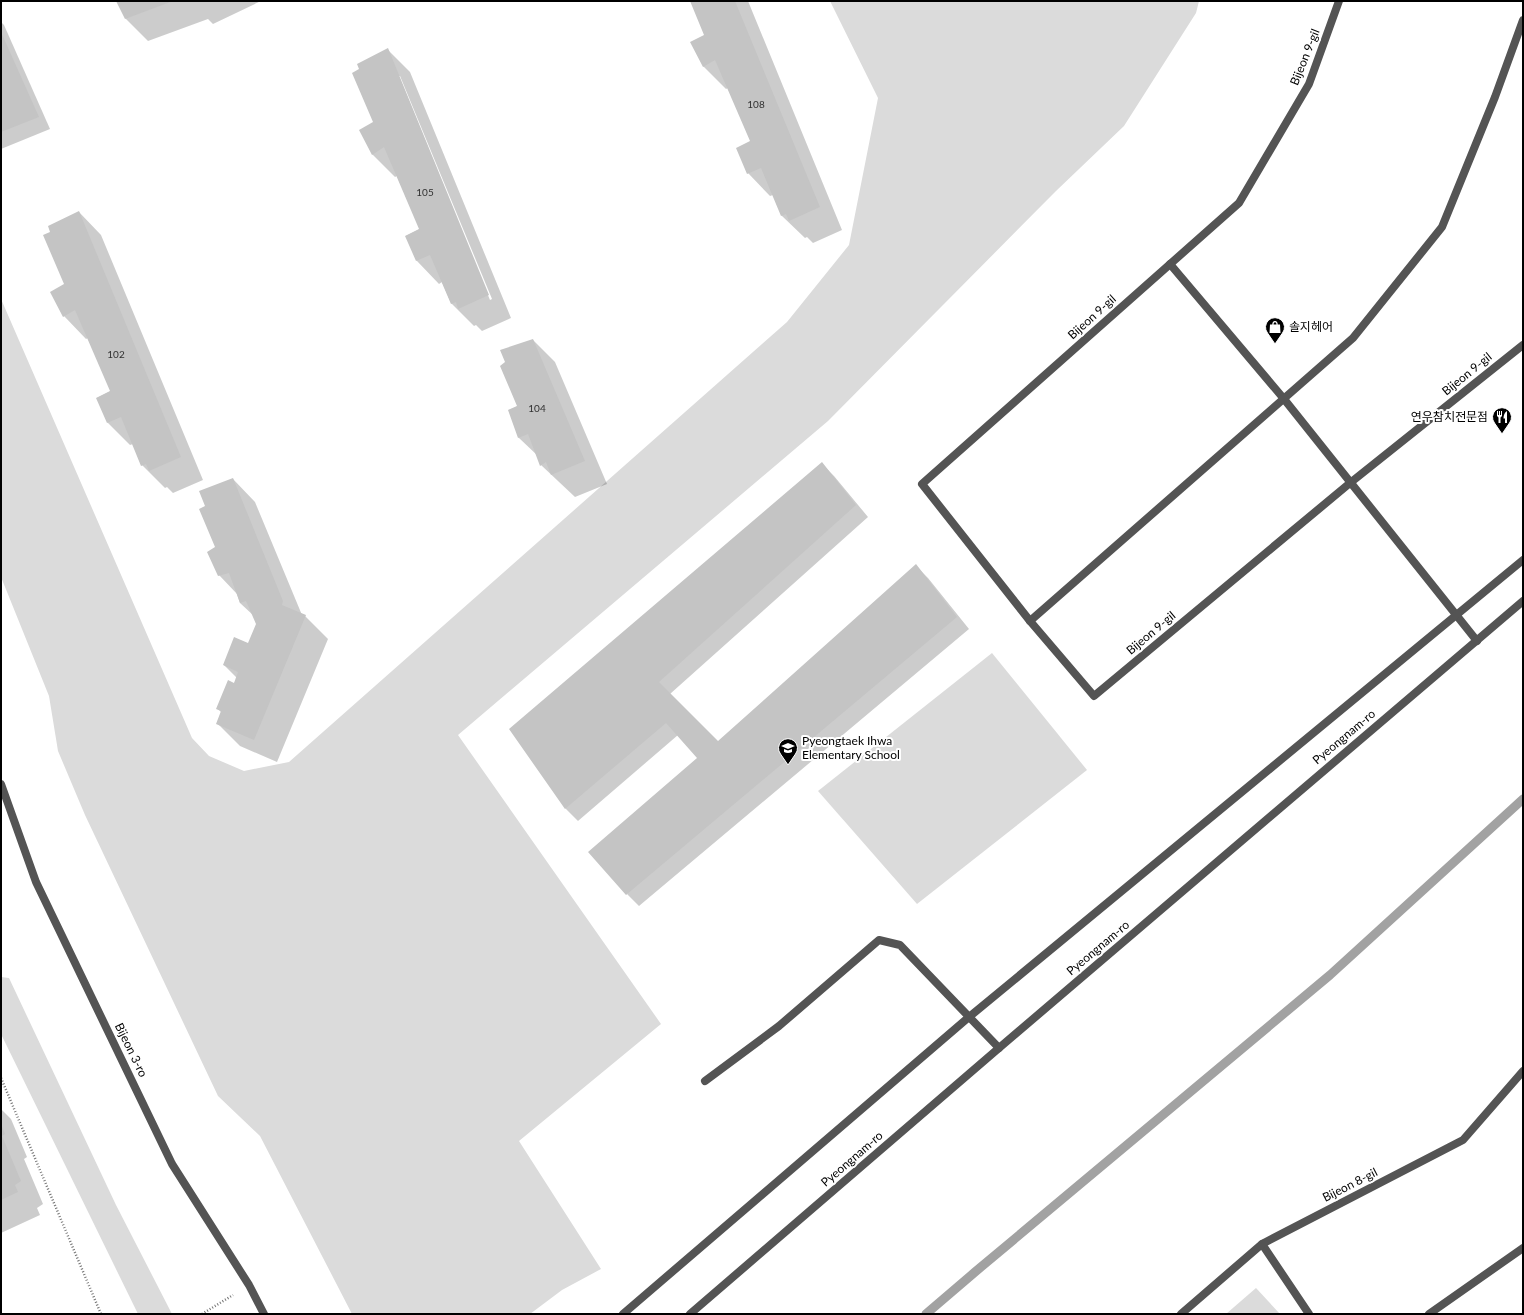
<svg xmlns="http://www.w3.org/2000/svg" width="1524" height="1315" viewBox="0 0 1524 1315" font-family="Lato,'Noto Sans KR',sans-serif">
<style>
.green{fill:#dbdbdb}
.shadow{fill:#0003;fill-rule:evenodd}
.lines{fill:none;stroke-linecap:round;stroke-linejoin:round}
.stream{stroke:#a2a2a2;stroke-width:9}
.building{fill:#c4c4c4}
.path{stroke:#767676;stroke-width:2.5;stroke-dasharray:1 2;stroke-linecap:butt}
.minor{stroke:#545454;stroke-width:8}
.tertiary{stroke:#545454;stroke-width:8}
.labels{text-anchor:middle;stroke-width:4;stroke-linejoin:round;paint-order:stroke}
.number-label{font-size:10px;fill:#313131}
.street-label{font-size:12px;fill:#000;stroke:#fff}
.poi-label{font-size:12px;fill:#000;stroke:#fff;text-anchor:start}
</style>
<rect width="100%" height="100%" fill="#fff"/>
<g class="green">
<polygon points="830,1 1199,1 1196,13 1124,126 1056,191 828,421 458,735 661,1024 519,1141 601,1269 562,1290 530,1314 352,1314 260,1136 218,1096 85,815 58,751 49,696 1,577 1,299 192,738 209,756 244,771 289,762 787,322 849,245 878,98"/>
<polygon points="992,653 1087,770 917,904 818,791"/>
<polygon points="1,977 9,978 116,1205 172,1314 138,1314 1,1034"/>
<polygon points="1256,1288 1280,1314 1226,1314"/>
</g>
<g class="shadow">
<polygon points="118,1 261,1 213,24 208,19 148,41 126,19"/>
<polygon points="691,1 748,1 842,230 813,243 807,237 805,238 782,216 773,195 770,196 748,173 751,142 728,88 726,89 703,66 705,35"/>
<polygon points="1,22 4,25 50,129 1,149"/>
<path d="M388,50l22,22 101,246 -29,13 -6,-6 -2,1 -23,-23 -9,-21 -3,2 -22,-23 -11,-25 14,-7 -23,-53 -2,1 -23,-23 3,-31zM398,76h2l92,223 -2,1z"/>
<polygon points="79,212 101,235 203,480 173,493 167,487 165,488 142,465 133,444 130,445 108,423 97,398 111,391 88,338 86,339 64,316 66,285 51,232"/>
<polygon points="533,340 555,362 607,484 575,497 541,465 538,456 519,438 509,410 518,406"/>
<polygon points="822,464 834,476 868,517 670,694 718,742 916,566 928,578 969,629 639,906 627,894 699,758 678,735 578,821 566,809 510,729"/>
<polygon points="233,479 255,502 302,615 305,616 328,639 277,762 240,746 217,723 222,713 217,708 234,684 237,678 224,665 249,644 257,624 254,616 240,603 237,594 219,575 216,548 207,507"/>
<polygon points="1,1109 11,1119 27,1157 24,1159 43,1204 37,1208 40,1215 1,1233"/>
</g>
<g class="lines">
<polyline class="stream" points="926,1314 975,1272 1330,975 1523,799"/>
</g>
<g class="building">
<polygon points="116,1 173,1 125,19"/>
<polygon points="690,1 735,1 820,207 789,221 786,214 781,216 761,168 747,174 736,148 750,141 715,60 703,67 690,42 704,35"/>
<polygon points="1,32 39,117 1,132"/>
<polygon points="388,48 489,295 458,309 456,302 451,304 430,255 416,261 405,236 419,229 384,147 372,155 359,130 373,122 352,73 359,69 357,64"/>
<polygon points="79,211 181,457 149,471 146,464 141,466 121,417 107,423 96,398 110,391 75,310 63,317 50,292 64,284 43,235 50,232 48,226"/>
<polygon points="533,339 585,461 551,475 546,462 540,466 528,434 518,438 508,410 517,406 500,366 505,362 500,350"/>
<polygon points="822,462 856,505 659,682 718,741 916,564 957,617 626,895 588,852 697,758 666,723 565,809 509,729"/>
<polygon points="233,478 283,601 282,605 306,615 254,740 216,724 221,711 216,709 228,680 234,683 238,672 223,665 234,637 248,643 256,624 246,601 240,603 229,573 218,576 207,552 215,547 199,509 205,506 199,491"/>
<polygon points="1,1124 5,1134 2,1136 21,1181 15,1185 18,1192 1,1200"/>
</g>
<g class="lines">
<g class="path">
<polyline points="1,1078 101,1314"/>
<polyline points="202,1314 233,1295"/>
</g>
<g class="minor">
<polyline points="1339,1 1309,84 1239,203 922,484 1030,621 1094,696 1350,483 1523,345"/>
<polyline points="1170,264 1284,399 1477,641"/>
<polyline points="1030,621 1353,338 1442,227 1495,97 1523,20"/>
<polyline points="705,1081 779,1026 879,940 900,945 999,1048"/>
<polyline points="1262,1244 1309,1314"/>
<polyline points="1181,1314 1262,1244 1463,1140 1523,1071"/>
<polyline points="1429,1314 1523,1248"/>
</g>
<g class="tertiary">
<polyline points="1,784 36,882 172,1164 249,1285 264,1314"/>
<polyline points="623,1314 969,1017 1523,560"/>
<polyline points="690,1314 999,1048 1523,601"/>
</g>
</g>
<defs>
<g id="shop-pin" transform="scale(1)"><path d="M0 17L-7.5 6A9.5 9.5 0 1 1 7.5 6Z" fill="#000" stroke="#fff"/><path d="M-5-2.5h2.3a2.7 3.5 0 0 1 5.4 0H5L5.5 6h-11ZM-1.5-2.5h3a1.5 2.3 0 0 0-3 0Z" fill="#fff"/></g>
<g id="restaurant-pin" transform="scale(1)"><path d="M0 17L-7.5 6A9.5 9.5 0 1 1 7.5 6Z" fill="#000" stroke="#fff"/><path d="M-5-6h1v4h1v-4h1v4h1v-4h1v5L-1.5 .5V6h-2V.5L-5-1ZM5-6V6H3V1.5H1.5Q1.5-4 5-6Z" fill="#fff"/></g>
<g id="school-pin" transform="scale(1)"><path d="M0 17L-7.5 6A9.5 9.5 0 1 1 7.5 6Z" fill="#000" stroke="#fff"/><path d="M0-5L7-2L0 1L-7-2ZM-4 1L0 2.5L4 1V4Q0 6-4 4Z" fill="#fff"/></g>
</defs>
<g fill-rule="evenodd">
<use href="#shop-pin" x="1275" y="327"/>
<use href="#restaurant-pin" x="1502" y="417"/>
<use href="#school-pin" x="788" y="748"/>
</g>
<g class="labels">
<g class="number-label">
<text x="756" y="108">108</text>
<text x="425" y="196">105</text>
<text x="116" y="358">102</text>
<text x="537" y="412">104</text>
</g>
<g class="street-label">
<text transform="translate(1305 57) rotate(-68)" y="4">Bijeon 9-gil</text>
<text transform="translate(1092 317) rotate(-42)" y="4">Bijeon 9-gil</text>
<text transform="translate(1467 374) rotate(-39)" y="4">Bijeon 9-gil</text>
<text transform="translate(1151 633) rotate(-40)" y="4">Bijeon 9-gil</text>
<text transform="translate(1344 737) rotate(-40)" y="4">Pyeongnam-ro</text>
<text transform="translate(1098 948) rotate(-40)" y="4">Pyeongnam-ro</text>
<text transform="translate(131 1050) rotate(64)" y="4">Bijeon 3-ro</text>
<text transform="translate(852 1159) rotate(-41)" y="4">Pyeongnam-ro</text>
<text transform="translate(1350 1185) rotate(-27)" y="4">Bijeon 8-gil</text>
</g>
<g class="poi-label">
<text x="1289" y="331">솔지헤어</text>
<text x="1488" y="421" text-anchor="end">연우참치전문점</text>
<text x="802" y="745">Pyeongtaek Ihwa<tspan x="802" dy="14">Elementary School</tspan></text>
</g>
</g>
<rect width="1524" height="1315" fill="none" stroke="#000000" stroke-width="4"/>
</svg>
